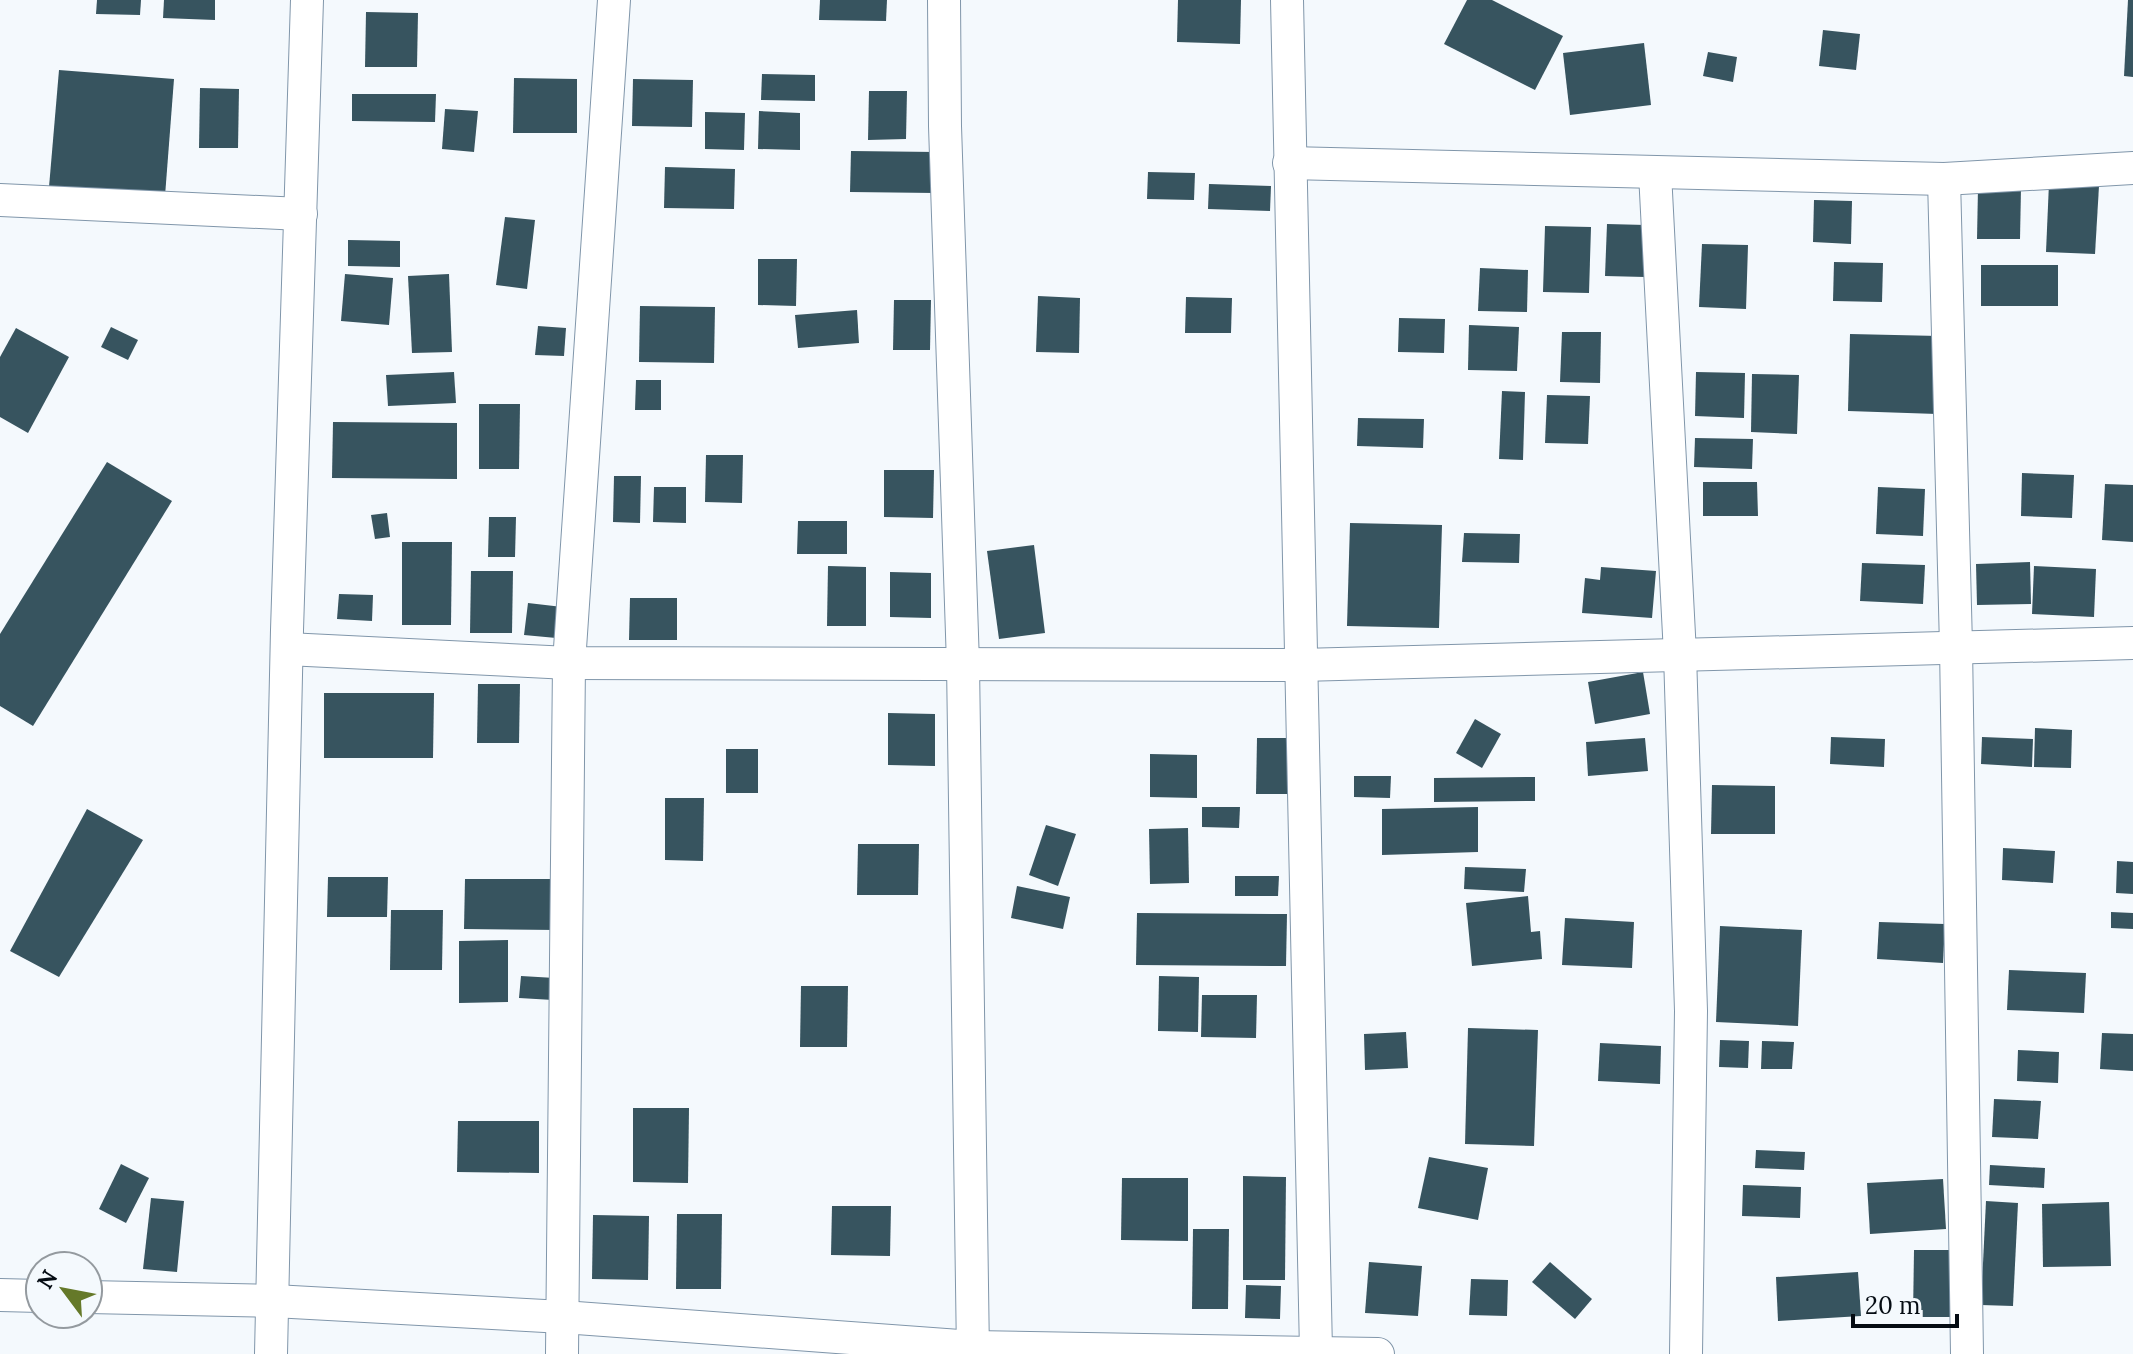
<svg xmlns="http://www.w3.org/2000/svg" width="2133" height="1354" viewBox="0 0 2133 1354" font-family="Lora,serif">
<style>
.building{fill:#37545f}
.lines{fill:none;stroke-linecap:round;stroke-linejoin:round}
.minor-casing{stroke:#8096aa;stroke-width:34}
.minor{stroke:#fff;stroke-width:32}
</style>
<rect width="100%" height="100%" fill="#f4f9fd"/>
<g class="building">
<polygon points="97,0 141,0 140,15 96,14"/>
<polygon points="164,0 215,0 215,20 163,18"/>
<polygon points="820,0 887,0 886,21 819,20"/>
<polygon points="1178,0 1241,0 1240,44 1177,42"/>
<polygon points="1467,0 1492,0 1563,36 1535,90 1444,44"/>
<polygon points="2128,0 2133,0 2133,77 2124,76"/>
<polygon points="366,12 418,13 417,67 365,67"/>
<polygon points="1823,30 1860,34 1856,70 1819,66"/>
<polygon points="1644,43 1651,105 1570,115 1563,53"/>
<polygon points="1708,52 1737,57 1733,82 1703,76"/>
<polygon points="59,70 174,79 165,196 49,187"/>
<polygon points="762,74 815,75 815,101 761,100"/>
<polygon points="514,78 577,79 577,133 513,133"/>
<polygon points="633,79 693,80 692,127 632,126"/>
<polygon points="200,88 239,89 238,148 199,148"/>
<polygon points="869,91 907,91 906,139 868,140"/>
<polygon points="352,94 436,94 435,122 352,121"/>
<polygon points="445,109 478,111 474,152 442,149"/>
<polygon points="759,111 800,113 800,150 758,149"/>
<polygon points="705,112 745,113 744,150 705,149"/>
<polygon points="851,151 936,152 935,193 850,192"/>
<polygon points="665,167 735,169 734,209 664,208"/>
<polygon points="1148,172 1195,173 1194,200 1147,199"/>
<polygon points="2049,183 2099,186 2095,254 2046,252"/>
<polygon points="1209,184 1271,186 1270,211 1208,209"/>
<polygon points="1978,188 2021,188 2020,239 1977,239"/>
<polygon points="1814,200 1852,201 1851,244 1813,242"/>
<polygon points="505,217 535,220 527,289 496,285"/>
<polygon points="1607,224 1646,225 1645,277 1605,276"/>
<polygon points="1545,226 1591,227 1589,293 1543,292"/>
<polygon points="348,240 400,241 400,267 348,266"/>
<polygon points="1702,244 1748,245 1746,309 1699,307"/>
<polygon points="758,259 797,259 796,306 758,305"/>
<polygon points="1834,262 1883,263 1882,302 1833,301"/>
<rect x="1981" y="265" width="77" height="41"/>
<polygon points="1480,268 1528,270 1527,312 1478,311"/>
<polygon points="345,274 393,278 389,325 341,321"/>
<polygon points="449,274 452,352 412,353 408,276"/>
<polygon points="1038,296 1080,298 1079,353 1036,352"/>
<polygon points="1186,297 1232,298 1231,333 1185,333"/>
<polygon points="894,300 931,300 930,350 893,350"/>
<polygon points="640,306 715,307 714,363 639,362"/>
<polygon points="857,310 859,343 798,348 795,315"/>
<polygon points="1399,318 1445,319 1444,353 1398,352"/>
<polygon points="1469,325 1519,327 1517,371 1468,370"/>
<polygon points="538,326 566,328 564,356 535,355"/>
<polygon points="111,327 138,340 128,360 101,347"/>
<polygon points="16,328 69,357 28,433 0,417 0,357"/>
<polygon points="1562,332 1601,332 1600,383 1560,382"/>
<polygon points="1850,334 1939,336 1937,414 1848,411"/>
<polygon points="454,372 456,403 388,406 386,375"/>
<polygon points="1696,372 1745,373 1744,418 1695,416"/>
<polygon points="1752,374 1799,375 1797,434 1751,432"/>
<polygon points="636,380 661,380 661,410 635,410"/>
<polygon points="1502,391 1525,392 1523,460 1499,459"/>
<polygon points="1547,395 1590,396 1588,444 1545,443"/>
<polygon points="479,404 520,404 519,469 479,469"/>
<polygon points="1358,418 1424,419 1423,448 1357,446"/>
<polygon points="333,422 457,423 457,479 332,478"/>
<polygon points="1695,438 1753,439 1752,469 1694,467"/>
<polygon points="706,455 743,455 742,503 705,502"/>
<polygon points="107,462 172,501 33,726 0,706 0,634"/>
<polygon points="884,470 934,470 933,518 884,517"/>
<polygon points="2022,473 2074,475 2072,518 2021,516"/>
<polygon points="614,476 641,476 640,523 613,522"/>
<polygon points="1703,482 1757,482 1758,516 1703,516"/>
<polygon points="2105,484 2133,485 2133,542 2102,540"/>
<polygon points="654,487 686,487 686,523 653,522"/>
<polygon points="1878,487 1925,489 1923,536 1876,534"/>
<polygon points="387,513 390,537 375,539 371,515"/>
<polygon points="489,517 516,517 515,557 488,557"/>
<polygon points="798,521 847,521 847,554 797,554"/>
<polygon points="1350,523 1442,525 1439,628 1347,626"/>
<polygon points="1464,533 1520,534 1519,563 1462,562"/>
<polygon points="402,542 452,542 451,625 402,625"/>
<polygon points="1034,545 1045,633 999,639 987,551"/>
<polygon points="2030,562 2031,604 1977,605 1976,564"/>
<polygon points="1862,563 1925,565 1923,604 1860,601"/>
<polygon points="828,566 866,567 866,626 827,626"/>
<polygon points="2034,566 2096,569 2094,617 2032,614"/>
<polygon points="1601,567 1656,571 1652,618 1582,613 1585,578 1600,580"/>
<polygon points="471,571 513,571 512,633 470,633"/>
<polygon points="890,572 931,573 931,618 890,617"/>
<polygon points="339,594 373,595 372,621 337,619"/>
<polygon points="630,598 677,598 677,640 629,640"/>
<polygon points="528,603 571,608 567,639 524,635"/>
<polygon points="1643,672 1650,714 1595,724 1588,682"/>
<polygon points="478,684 520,684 519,743 477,743"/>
<polygon points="324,693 434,693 433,758 324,758"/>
<polygon points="888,713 935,714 935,766 888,765"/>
<polygon points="1475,719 1501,734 1482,768 1456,753"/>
<polygon points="2035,728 2072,730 2071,768 2034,767"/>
<polygon points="1831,737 1885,739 1884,767 1830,764"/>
<polygon points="1982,737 2033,739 2032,767 1981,764"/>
<polygon points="1257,738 1293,738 1291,794 1256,794"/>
<polygon points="1645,738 1648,771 1588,776 1586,742"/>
<rect x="726" y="749" width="32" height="44"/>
<polygon points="1150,754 1197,755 1197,798 1150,797"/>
<polygon points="1354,776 1391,776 1390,798 1354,797"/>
<polygon points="1535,777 1535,801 1434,802 1434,778"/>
<polygon points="1712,785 1775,786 1775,834 1711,834"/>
<polygon points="665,798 704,798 703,861 665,860"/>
<polygon points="1202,807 1240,807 1239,828 1202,827"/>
<polygon points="1478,807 1478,852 1382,855 1382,809"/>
<polygon points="87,809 143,840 59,977 10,951"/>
<polygon points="1046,825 1076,834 1058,886 1029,875"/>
<polygon points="1188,828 1189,883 1150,884 1149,829"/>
<polygon points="858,844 919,844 918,895 857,895"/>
<polygon points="2003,848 2055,851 2053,883 2002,880"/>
<polygon points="2117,861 2133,862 2133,894 2116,893"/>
<polygon points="1465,867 1526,869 1524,892 1464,889"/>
<polygon points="1235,876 1279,876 1278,896 1235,896"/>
<polygon points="328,877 388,877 387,917 327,917"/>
<polygon points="465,879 558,879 557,930 464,929"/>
<polygon points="1017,886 1070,897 1063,929 1011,918"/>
<polygon points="1528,896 1531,932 1540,931 1542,959 1472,966 1466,903"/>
<polygon points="391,910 443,910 442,970 390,970"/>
<polygon points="2111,912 2133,913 2133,929 2111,928"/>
<polygon points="1137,913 1287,914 1286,966 1136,965"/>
<polygon points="1565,918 1634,922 1632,968 1562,965"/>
<polygon points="1879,922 1945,924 1943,963 1877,959"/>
<polygon points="1720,926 1802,930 1798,1026 1716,1022"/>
<polygon points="508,940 508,1002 459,1003 459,941"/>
<polygon points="2009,970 2086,973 2084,1013 2007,1010"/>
<polygon points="521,976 555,978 553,1000 519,998"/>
<polygon points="1159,976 1199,977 1198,1032 1158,1031"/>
<polygon points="801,986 848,986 847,1047 800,1047"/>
<polygon points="1202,995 1257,995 1256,1038 1201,1037"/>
<polygon points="1468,1028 1538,1030 1534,1146 1465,1144"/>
<polygon points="1406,1032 1408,1068 1365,1070 1364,1034"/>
<polygon points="2102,1033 2133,1034 2133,1071 2100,1069"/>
<polygon points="1720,1040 1749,1041 1748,1068 1719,1067"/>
<polygon points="1762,1041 1794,1042 1792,1069 1761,1069"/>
<polygon points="1600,1043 1661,1046 1660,1084 1598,1081"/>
<polygon points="2018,1050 2059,1052 2058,1083 2017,1081"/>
<polygon points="1994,1099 2041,1101 2038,1139 1992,1137"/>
<polygon points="633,1108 689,1108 688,1183 633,1182"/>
<polygon points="458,1121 539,1121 539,1173 457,1172"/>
<polygon points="1756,1150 1805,1152 1804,1170 1755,1168"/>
<polygon points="1429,1157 1488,1168 1478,1220 1418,1208"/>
<polygon points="121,1164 149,1178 126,1223 99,1209"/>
<polygon points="1990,1165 2045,1168 2044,1188 1989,1185"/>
<polygon points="1243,1176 1286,1177 1285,1280 1243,1280"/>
<polygon points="1122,1178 1188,1178 1188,1241 1121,1240"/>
<polygon points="1943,1179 1946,1229 1870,1234 1867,1183"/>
<polygon points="1743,1185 1801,1187 1800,1218 1742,1216"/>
<polygon points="151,1198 184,1201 177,1272 143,1269"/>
<polygon points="1986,1201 2018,1203 2013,1306 1981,1305"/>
<polygon points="2109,1202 2111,1266 2043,1267 2042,1204"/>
<polygon points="832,1206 891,1206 890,1256 831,1255"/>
<polygon points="677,1214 722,1214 721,1289 676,1289"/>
<polygon points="593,1215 649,1216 648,1280 592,1279"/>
<polygon points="1193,1229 1229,1229 1228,1309 1192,1309"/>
<polygon points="1914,1250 1950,1250 1950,1317 1913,1317"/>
<polygon points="1369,1262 1422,1266 1418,1316 1365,1313"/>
<polygon points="1550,1262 1592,1299 1575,1319 1532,1282"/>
<polygon points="1858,1272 1861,1316 1778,1321 1776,1277"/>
<polygon points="1471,1279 1508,1280 1507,1316 1469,1315"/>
<polygon points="1246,1285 1281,1286 1280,1319 1245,1318"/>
</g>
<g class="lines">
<g class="minor-casing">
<g id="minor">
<polyline points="944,0 945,126 963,664 973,1354"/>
<polyline points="1287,0 1316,1351"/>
<polyline points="1289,163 1944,179 2133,168"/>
<polyline points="1655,173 1680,654 1691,1011 1686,1354"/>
<polyline points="1944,179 1956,646 1967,1354"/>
<polyline points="0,200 301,214"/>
<polyline points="287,649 569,663 1301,665 2133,643"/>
<polyline points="0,1295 40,1296"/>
<polyline points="88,1297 274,1301 563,1317 973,1347 1378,1354"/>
<polyline points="271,1354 287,630 307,0"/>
<polyline points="562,1354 569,663 614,0"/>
</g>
</g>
<use href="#minor" class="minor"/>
</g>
<g transform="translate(64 1290) rotate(302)"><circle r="38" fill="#f4f9fd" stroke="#949a9f" stroke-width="2"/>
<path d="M0-6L14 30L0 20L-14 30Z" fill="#657929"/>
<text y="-12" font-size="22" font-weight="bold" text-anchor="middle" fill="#050c13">N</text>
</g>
<path d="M1853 1314v12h104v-12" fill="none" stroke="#050c13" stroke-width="4"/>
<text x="1865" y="1314" font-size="24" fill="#050c13" stroke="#f4f9fd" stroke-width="6" paint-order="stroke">20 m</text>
</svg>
